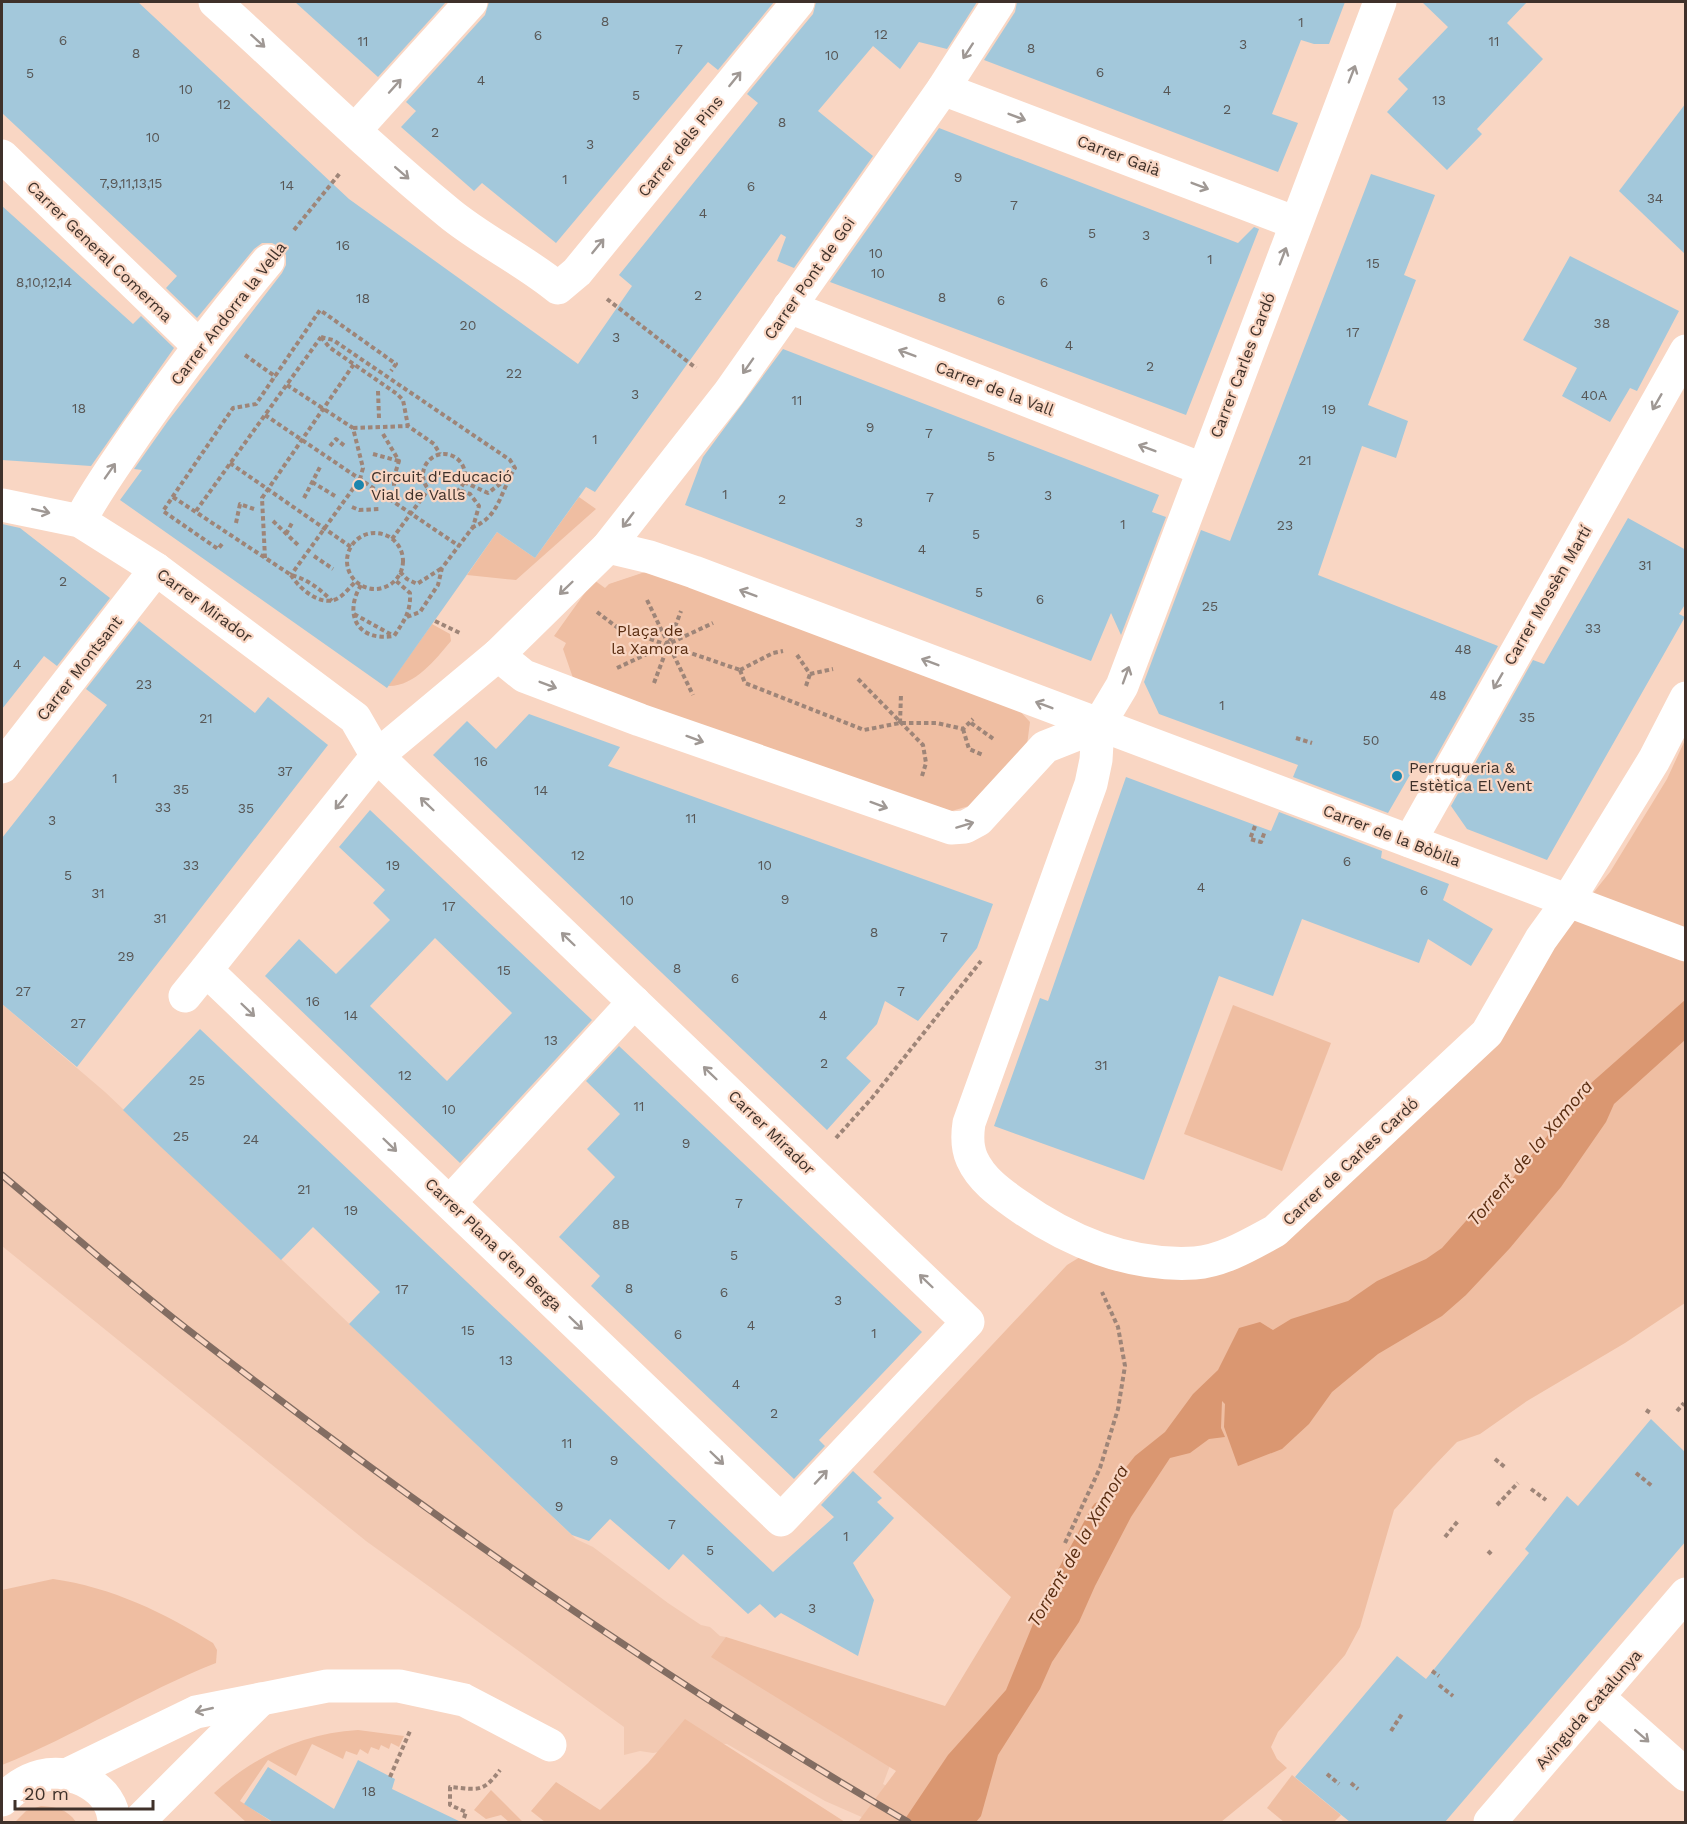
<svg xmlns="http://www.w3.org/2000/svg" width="1687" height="1824" viewBox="0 0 1687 1824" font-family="'Work Sans',sans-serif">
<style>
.built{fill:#f2c9b2}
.green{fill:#efbea2}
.water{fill:#da9771}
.building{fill:#a3c8db;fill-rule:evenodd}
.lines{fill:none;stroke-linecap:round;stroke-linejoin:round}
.path{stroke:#9e8578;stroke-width:4;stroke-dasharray:4.5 3;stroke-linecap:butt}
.minor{stroke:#fff;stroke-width:33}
.rail-casing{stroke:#836d62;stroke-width:7}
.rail{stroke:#f9d6c3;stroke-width:4.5;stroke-dasharray:14;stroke-linecap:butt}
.oneway{stroke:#9f9894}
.poi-dot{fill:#1b86ae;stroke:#f9d6c3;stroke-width:2}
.labels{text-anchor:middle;stroke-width:4.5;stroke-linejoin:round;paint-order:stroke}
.number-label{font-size:14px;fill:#585756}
.street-label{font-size:16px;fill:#3f312a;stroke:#f9d6c3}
.poi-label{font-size:16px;fill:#3f312a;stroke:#f9d6c3;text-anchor:start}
.park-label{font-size:16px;fill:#5b2e12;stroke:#f9d6c3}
.water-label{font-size:18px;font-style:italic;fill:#5a2d11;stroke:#f9d6c3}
</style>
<rect width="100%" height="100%" fill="#f9d6c3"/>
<polygon class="built" points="2,1004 105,1092 576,1539 593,1547 668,1603 701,1625 710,1627 720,1636 726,1637 894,1755 883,1784 949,1822 873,1822 825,1801 727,1744 710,1743 653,1753 640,1751 624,1755 624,1727 366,1541 2,1246"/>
<g class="green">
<polygon points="579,497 596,509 516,580 467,575 497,532 535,558"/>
<polygon points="651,570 1019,710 1030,722 1027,745 969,806 948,812 574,681 563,649 566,643 554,636 594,580 605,588 609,584"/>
<path d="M432,624l18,10 1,7c-16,19 -37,46 -63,45z"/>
<polygon points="1685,740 1685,1303 1625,1343 1527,1401 1480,1434 1457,1442 1433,1467 1394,1510 1360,1627 1345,1655 1278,1732 1271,1747 1277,1759 1287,1768 1221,1822 858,1822 896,1771 711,1657 726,1637 945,1706 1011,1597 873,1472 1067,1265 1088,1252 1251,1257 1545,953 1610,872 1667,779"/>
<polygon points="1233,1005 1331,1043 1282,1171 1184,1134"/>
<path d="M53,1579c58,8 112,34 160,64l4,7 -1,13c-74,29 -141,73 -214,102v-175z"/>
<polygon points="685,1719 845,1822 545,1822 531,1811 556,1782 600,1810 648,1763"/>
<path d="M358,1730l46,6 -5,11 -8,-4 -2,6 -8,-4 -2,5 -8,-3 -3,7 -8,-5 -3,6 -11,-4 -3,8 -31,-15 -16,32 -28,-16 -28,41 32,21h-26l-32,-29c40,-37 90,-60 144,-63z"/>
<polygon points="1292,1775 1341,1815 1334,1822 1284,1822 1267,1808"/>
<polygon points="491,1790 523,1822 509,1822 501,1815 486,1819 474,1810"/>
<path d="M41,1806c15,1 26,3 35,16h-61l11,-11z"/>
</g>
<polygon class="water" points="1685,1000 1685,1040 1614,1104 1606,1122 1561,1187 1510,1248 1466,1295 1442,1316 1378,1354 1332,1392 1309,1424 1282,1449 1238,1466 1224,1427 1225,1404 1222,1401 1221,1428 1225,1437 1209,1439 1190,1453 1170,1458 1131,1517 1095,1586 1079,1622 1052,1662 1040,1689 998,1755 981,1816 976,1822 903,1822 948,1755 1006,1690 1047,1590 1092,1507 1095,1503 1108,1499 1115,1481 1135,1456 1165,1432 1193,1394 1218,1370 1239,1328 1260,1322 1273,1330 1291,1319 1348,1301 1377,1281 1426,1259 1442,1248 1473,1213 1511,1180 1590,1084"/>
<g class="building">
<polygon points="2,2 138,2 349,199 578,364 632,286 619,275 758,103 747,94 813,14 816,2 977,2 947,49 919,42 900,69 873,46 818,111 873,156 794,268 777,261 786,237 781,234 595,492 586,487 535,558 497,532 387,688 120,500 142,470 134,469 168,421 282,273 286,265 286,255 280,247 272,243 262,243 254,249 197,318 166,288 177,276 2,113"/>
<polygon points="295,2 446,2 378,77"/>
<polygon points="489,2 774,2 718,70 708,62 556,243 482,183 474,191 401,127 416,111 406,102 485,15"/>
<polygon points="1017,2 1345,2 1329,44 1314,44 1301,40 1272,114 1298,123 1278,172 984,60 1015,12"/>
<polygon points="1422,2 1527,2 1507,23 1543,59 1477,129 1482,134 1447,170 1387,112 1408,89 1398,79 1448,27"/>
<polygon points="1686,103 1686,255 1619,191"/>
<polygon points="939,128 1238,243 1254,227 1259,229 1186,415 830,282"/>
<polygon points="1371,174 1435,195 1404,275 1416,280 1368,405 1408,421 1396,458 1362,446 1318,575 1498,646 1427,773 1418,761 1388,813 1293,777 1298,765 1159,714 1144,682 1201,530 1230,541"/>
<polygon points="2,206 133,324 141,316 174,348 91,466 2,460"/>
<polygon points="1570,256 1679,311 1637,391 1630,388 1610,422 1562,396 1577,368 1523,340"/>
<polygon points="783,349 1159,495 1152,512 1166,517 1121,635 1111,613 1091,661 685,505 703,457"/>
<polygon points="1628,518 1686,550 1686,603 1679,614 1685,617 1547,860 1467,829 1451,806 1533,660 1544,664"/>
<polygon points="2,524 20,528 110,598 57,666 44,656 2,709"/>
<polygon points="139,621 255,713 268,697 328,745 77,1067 2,1004 2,838 107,705 86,689"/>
<polygon points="529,714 620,747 608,766 993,904 977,948 918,1021 885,1001 877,1024 846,1058 871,1081 827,1130 433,755 467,721 496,749"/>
<polygon points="1126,777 1271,831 1279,812 1382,851 1381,858 1449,884 1443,900 1493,929 1471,966 1428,939 1419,963 1302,919 1273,996 1219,976 1144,1180 994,1126 1040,998 1048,1001"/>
<path d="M370,810l222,210 -132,143 -195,-187 34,-37 37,35 54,-54 -17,-17 12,-13 -46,-43zM435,938l77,75 -65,68 -77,-75z"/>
<polygon points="200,1029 773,1572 834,1517 821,1505 853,1471 882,1498 877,1502 894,1518 853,1563 874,1600 858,1656 781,1613 775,1618 760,1604 748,1614 683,1554 669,1570 610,1519 589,1541 572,1535 349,1324 380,1292 313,1227 281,1260 161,1147 123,1110"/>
<polygon points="619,1046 922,1332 819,1440 825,1446 794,1479 591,1286 600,1276 559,1237 615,1177 587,1149 620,1114 586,1081"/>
<polygon points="1651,1419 1686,1453 1686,1541 1445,1822 1350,1822 1295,1777 1397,1656 1426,1679 1529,1553 1525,1549 1567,1496 1578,1506"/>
<polygon points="358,1760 395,1779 392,1789 461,1822 273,1822 244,1804 268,1767 334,1809"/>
</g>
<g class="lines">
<g class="path">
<polyline points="294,230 340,173"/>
<polyline points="607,299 696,368"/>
<path d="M321,337l12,3 177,120 5,8c-14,21 -15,49 -42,59"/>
<polyline points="321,337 329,347 397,394 403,400 408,426 434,444 440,454"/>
<polyline points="245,355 276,377"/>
<polyline points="287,385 353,428 363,468 360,479 291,575"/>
<polyline points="378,391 379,418"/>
<polyline points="265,415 459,546"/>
<polyline points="353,428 408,426"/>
<polyline points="383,434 399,461 394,477 394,488"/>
<polyline points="330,446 336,439 346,447"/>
<polyline points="373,454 399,461"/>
<circle cx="444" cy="475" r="21"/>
<polyline points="230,463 351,547"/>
<polyline points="312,482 335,496"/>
<polyline points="464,482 488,493 508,478"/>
<path d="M173,497l118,78c16,4 29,14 41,26"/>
<polyline points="304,498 320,467"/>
<polyline points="352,507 359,510 380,509"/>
<polyline points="196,511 321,337"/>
<polyline points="273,521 300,547"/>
<polyline points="236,523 240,504 254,509"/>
<circle cx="375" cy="561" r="28"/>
<polyline points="286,534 293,521"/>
<polyline points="392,539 428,490"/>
<polyline points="222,544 218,549 163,511 233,408 256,404 320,310 396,364 391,371"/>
<polyline points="314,556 333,569"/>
<polyline points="265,558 262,498 354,364"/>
<polyline points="400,572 407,579 417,584 442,568"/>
<path d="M291,575c7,12 27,30 43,25 9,-3 15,-12 22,-19"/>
<path d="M361,585c-18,30 -3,57 33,51 10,-15 17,-24 16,-43l-15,-13"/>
<polyline points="647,600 693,695"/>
<polyline points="597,612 618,628 740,670"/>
<polyline points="354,614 392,635"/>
<polyline points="407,617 420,612 438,585 442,568 473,527 479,506 470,494 459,490"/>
<polyline points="435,621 460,633"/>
<polyline points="797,655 810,674"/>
<polyline points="617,668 713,623"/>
<polyline points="740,670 745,683 864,730 900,723 937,723 963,729 973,719"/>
<polyline points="740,670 773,653 783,651"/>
<polyline points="810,674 833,669"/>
<polyline points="858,679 923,745 926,763 922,776"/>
<polyline points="654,683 681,611"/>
<polyline points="806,686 810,674"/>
<polyline points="900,723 901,694"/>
<polyline points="971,723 995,740"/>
<polyline points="963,729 969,749 983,755"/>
<polyline points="1296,738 1312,743"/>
<polyline points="1255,826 1250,839 1261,842 1265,831"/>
<polyline points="836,1138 872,1098 981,961"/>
<polyline points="1646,1410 1652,1414"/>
<polyline points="1677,1411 1684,1403"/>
<polyline points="1495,1459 1506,1468"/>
<polyline points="1636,1473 1652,1486"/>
<polyline points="1531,1489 1546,1500"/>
<polyline points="1497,1505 1518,1483"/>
<polyline points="1445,1537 1458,1521"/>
<polyline points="1065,1543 1100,1468 1118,1409 1125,1366 1118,1327 1102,1292"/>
<polyline points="1488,1551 1493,1556"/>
<polyline points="1432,1671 1439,1676"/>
<polyline points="1439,1685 1453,1696"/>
<polyline points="1391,1731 1402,1714"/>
<polyline points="1327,1774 1339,1784"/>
<polyline points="390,1777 410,1731"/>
<polyline points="1351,1783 1358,1789"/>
<path d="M464,1818l2,-6 -16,-7v-18c28,2 32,7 50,-17"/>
</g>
<g class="minor">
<path d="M215,2c78,70 153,145 234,211 34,28 75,47 109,75l19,-16 221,-270"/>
<path d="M1380,2l-258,684 -24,40 -2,34 -5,24 -122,339c-2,13 -2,25 3,36 9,20 27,33 44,45 52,37 114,63 179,59 28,-2 56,-19 80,-32l212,-198 54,-94 21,-29 92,-150 32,-62"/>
<polyline points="943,89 1296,223"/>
<polyline points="356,129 471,2"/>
<polyline points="2,156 199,346"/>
<polyline points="789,307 1202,469"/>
<polyline points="2,505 80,521 156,569 355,718 377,756 498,655 608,547 729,393 943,89 999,2"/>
<path d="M80,521c16,-31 37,-59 57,-89 41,-59 85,-116 131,-171"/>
<polyline points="608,547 650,557 694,572 1686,945"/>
<polyline points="498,655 524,676 640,720 951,828 965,827 978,820 1045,747 1098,726"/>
<polyline points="2,767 156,569"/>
<polyline points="1410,841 1686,351"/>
<polyline points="185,996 206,970 377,756 968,1322 781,1520 206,970"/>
<polyline points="450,1202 634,1002"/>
<polyline points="1598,1697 1686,1775"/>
<polyline points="66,1775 196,1712 327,1686 399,1686 464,1700 550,1745"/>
<path d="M2,1800c12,-11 23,-20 39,-24 32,-8 72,12 73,46"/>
<polyline points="138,1822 261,1699"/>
<polyline points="1490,1822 1686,1594"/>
</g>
<g class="rail-casing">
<path id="rail" d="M2,1175c61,51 122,105 185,154 230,178 470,347 721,493"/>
</g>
<use href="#rail" class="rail"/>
</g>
<defs><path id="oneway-shaft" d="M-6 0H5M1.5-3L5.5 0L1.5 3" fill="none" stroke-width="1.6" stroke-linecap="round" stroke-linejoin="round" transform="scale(1.5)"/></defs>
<g class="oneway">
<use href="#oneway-shaft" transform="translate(258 41) rotate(42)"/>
<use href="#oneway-shaft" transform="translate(968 51) rotate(123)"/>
<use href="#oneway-shaft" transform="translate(1352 74) rotate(-69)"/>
<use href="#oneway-shaft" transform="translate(735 79) rotate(-51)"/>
<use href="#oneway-shaft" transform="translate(395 86) rotate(-48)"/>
<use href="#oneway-shaft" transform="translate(1017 117) rotate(21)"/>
<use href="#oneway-shaft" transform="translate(402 173) rotate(41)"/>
<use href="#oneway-shaft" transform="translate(1200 186) rotate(21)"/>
<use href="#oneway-shaft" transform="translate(598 246) rotate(-51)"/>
<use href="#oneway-shaft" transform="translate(1283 256) rotate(-69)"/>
<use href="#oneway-shaft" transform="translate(907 353) rotate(-159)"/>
<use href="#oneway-shaft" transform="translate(748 366) rotate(125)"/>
<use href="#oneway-shaft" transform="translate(1657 402) rotate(120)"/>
<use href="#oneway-shaft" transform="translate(1147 448) rotate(-159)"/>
<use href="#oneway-shaft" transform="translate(110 471) rotate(-55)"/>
<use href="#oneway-shaft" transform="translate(41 511) rotate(13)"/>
<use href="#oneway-shaft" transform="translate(628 520) rotate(127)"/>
<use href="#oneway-shaft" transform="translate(566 588) rotate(136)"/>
<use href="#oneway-shaft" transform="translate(748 593) rotate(-159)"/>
<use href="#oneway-shaft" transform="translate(930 662) rotate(-159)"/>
<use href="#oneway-shaft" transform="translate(1126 675) rotate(-70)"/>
<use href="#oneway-shaft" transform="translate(1498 681) rotate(120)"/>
<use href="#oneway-shaft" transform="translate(548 685) rotate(21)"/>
<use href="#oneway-shaft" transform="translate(1044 705) rotate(-159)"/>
<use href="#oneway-shaft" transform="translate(695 739) rotate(20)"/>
<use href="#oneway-shaft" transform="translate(341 802) rotate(129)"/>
<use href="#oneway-shaft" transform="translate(427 804) rotate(-136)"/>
<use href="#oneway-shaft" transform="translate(879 805) rotate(20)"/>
<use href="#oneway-shaft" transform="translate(965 825) rotate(-17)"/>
<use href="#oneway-shaft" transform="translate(568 939) rotate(-136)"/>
<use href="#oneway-shaft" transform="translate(248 1010) rotate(44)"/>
<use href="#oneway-shaft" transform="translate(710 1073) rotate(-136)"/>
<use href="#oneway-shaft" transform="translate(390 1145) rotate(44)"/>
<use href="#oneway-shaft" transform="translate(926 1281) rotate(-136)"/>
<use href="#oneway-shaft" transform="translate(576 1323) rotate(44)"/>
<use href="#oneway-shaft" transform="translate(717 1458) rotate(44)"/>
<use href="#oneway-shaft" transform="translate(821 1477) rotate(-47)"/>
<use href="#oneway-shaft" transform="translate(204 1710) rotate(167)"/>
<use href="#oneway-shaft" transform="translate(1642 1736) rotate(41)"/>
</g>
<g class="poi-dot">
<circle cx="359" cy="485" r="6"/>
<circle cx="1397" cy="776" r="6"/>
</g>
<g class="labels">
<g class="number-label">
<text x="605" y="26">8</text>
<text x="1301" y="27">1</text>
<text x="881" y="39">12</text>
<text x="538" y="40">6</text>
<text x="63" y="45">6</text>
<text x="363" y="46">11</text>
<text x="1494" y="46">11</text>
<text x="1243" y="49">3</text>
<text x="1031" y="53">8</text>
<text x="679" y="54">7</text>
<text x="136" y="58">8</text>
<text x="832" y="60">10</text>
<text x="1100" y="77">6</text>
<text x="30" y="78">5</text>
<text x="481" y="85">4</text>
<text x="186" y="94">10</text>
<text x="1167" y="95">4</text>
<text x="636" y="100">5</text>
<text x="1439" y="105">13</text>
<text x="224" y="109">12</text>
<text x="1227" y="114">2</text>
<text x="782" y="127">8</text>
<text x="435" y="137">2</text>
<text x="153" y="142">10</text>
<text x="590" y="149">3</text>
<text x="958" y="182">9</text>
<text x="565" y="184">1</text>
<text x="131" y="188">7,9,11,13,15</text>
<text x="287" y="190">14</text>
<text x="751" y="191">6</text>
<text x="1655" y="203">34</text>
<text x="1014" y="210">7</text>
<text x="703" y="218">4</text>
<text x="1092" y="238">5</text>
<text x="1146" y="240">3</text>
<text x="343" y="250">16</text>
<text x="876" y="258">10</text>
<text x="1210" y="264">1</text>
<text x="1373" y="268">15</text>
<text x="878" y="278">10</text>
<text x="44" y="287">8,10,12,14</text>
<text x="1044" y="287">6</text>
<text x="698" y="300">2</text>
<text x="942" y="302">8</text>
<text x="363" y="303">18</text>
<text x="1001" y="305">6</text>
<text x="1602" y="328">38</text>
<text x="468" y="330">20</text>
<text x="1353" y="337">17</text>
<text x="616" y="342">3</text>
<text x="1069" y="350">4</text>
<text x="1150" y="371">2</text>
<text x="514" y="378">22</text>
<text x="635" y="399">3</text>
<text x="1594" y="400">40A</text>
<text x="797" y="405">11</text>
<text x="79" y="413">18</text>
<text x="1329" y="414">19</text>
<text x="870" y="432">9</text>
<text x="929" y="438">7</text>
<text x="595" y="444">1</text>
<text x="991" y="461">5</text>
<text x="1305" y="465">21</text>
<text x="725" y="499">1</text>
<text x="1048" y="500">3</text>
<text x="930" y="502">7</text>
<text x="782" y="504">2</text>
<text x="859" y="527">3</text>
<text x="1123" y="529">1</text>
<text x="1285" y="530">23</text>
<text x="976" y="539">5</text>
<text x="922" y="554">4</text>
<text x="1645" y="570">31</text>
<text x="63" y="586">2</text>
<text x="979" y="597">5</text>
<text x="1040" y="604">6</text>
<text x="1210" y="611">25</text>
<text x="1593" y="633">33</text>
<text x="1463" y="654">48</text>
<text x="17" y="669">4</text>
<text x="144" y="689">23</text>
<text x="1438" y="700">48</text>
<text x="1222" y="710">1</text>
<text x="1527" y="722">35</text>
<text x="206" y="723">21</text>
<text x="1371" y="745">50</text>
<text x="481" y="766">16</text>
<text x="285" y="776">37</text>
<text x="115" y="783">1</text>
<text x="181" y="794">35</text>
<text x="541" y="795">14</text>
<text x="163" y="812">33</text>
<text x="246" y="813">35</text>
<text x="691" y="823">11</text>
<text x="52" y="825">3</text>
<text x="578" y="860">12</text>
<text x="1347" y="866">6</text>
<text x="191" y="870">33</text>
<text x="393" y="870">19</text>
<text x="765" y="870">10</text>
<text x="68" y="880">5</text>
<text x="1201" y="892">4</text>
<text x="1424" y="895">6</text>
<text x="98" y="898">31</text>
<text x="785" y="904">9</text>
<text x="627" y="905">10</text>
<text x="449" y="911">17</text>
<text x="160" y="923">31</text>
<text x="874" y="937">8</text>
<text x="944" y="942">7</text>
<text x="126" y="961">29</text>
<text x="677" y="973">8</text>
<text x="504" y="975">15</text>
<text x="735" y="983">6</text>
<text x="23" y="996">27</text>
<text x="901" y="996">7</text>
<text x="313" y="1006">16</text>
<text x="351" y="1020">14</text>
<text x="823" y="1020">4</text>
<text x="78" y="1028">27</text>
<text x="551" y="1045">13</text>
<text x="824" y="1068">2</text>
<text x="1101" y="1070">31</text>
<text x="405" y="1080">12</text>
<text x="197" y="1085">25</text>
<text x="639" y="1111">11</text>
<text x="449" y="1114">10</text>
<text x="181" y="1141">25</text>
<text x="251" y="1144">24</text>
<text x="686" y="1148">9</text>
<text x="304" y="1194">21</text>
<text x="739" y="1208">7</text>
<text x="351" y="1215">19</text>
<text x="621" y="1229">8B</text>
<text x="734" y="1260">5</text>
<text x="629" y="1293">8</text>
<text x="402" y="1294">17</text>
<text x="724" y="1297">6</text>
<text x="838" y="1305">3</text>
<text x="751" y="1330">4</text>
<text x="468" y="1335">15</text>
<text x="874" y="1338">1</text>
<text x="678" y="1339">6</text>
<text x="506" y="1365">13</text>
<text x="736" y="1389">4</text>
<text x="774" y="1418">2</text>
<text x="567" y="1448">11</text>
<text x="614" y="1465">9</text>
<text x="559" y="1511">9</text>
<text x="672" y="1529">7</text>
<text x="846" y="1541">1</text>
<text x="710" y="1555">5</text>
<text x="812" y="1613">3</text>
<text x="369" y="1796">18</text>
</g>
<g class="street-label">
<text transform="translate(680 146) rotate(-51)" y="6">Carrer dels Pins</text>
<text transform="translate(1119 155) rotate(21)" y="6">Carrer Gaià</text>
<text transform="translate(100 251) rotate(44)" y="6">Carrer General Comerma</text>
<text transform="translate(809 278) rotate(-55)" y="6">Carrer Pont de Goi</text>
<text transform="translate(228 313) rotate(-52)" y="6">Carrer Andorra la Vella</text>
<text transform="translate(1242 365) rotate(-69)" y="6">Carrer Carles Cardó</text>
<text transform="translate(995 388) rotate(21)" y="6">Carrer de la Vall</text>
<text transform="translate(1547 595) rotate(-60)" y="6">Carrer Mossèn Martí</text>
<text transform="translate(205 605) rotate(36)" y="6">Carrer Mirador</text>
<text transform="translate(79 668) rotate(-52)" y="6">Carrer Montsant</text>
<text transform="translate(1392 835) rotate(21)" y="6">Carrer de la Bòbila</text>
<text transform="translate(772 1132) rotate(44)" y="6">Carrer Mirador</text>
<text transform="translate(1350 1161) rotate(-43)" y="6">Carrer de Carles Cardó</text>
<text transform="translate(494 1244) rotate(44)" y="6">Carrer Plana d'en Berga</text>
<text transform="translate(1588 1709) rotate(-49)" y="6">Avinguda Catalunya</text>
</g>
<g class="poi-label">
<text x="371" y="482">Circuit d'Educació<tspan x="371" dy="18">Vial de Valls</tspan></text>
<text x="1409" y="773">Perruqueria &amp;<tspan x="1409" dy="18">Estètica El Vent</tspan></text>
</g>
<g class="park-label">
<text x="650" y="636">Plaça de<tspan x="650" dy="18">la Xamora</tspan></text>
</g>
<g class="water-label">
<text transform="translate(1530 1153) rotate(-50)" y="6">Torrent de la Xamora</text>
<text transform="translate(1078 1546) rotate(-60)" y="6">Torrent de la Xamora</text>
</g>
</g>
<rect width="1687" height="1824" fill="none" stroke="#3f312a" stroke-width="6"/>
<path d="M15 1800v9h138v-9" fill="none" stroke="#3f312a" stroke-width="3"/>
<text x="24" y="1800" font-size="18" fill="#3f312a" stroke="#f9d6c3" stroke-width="4.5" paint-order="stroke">20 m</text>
</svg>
